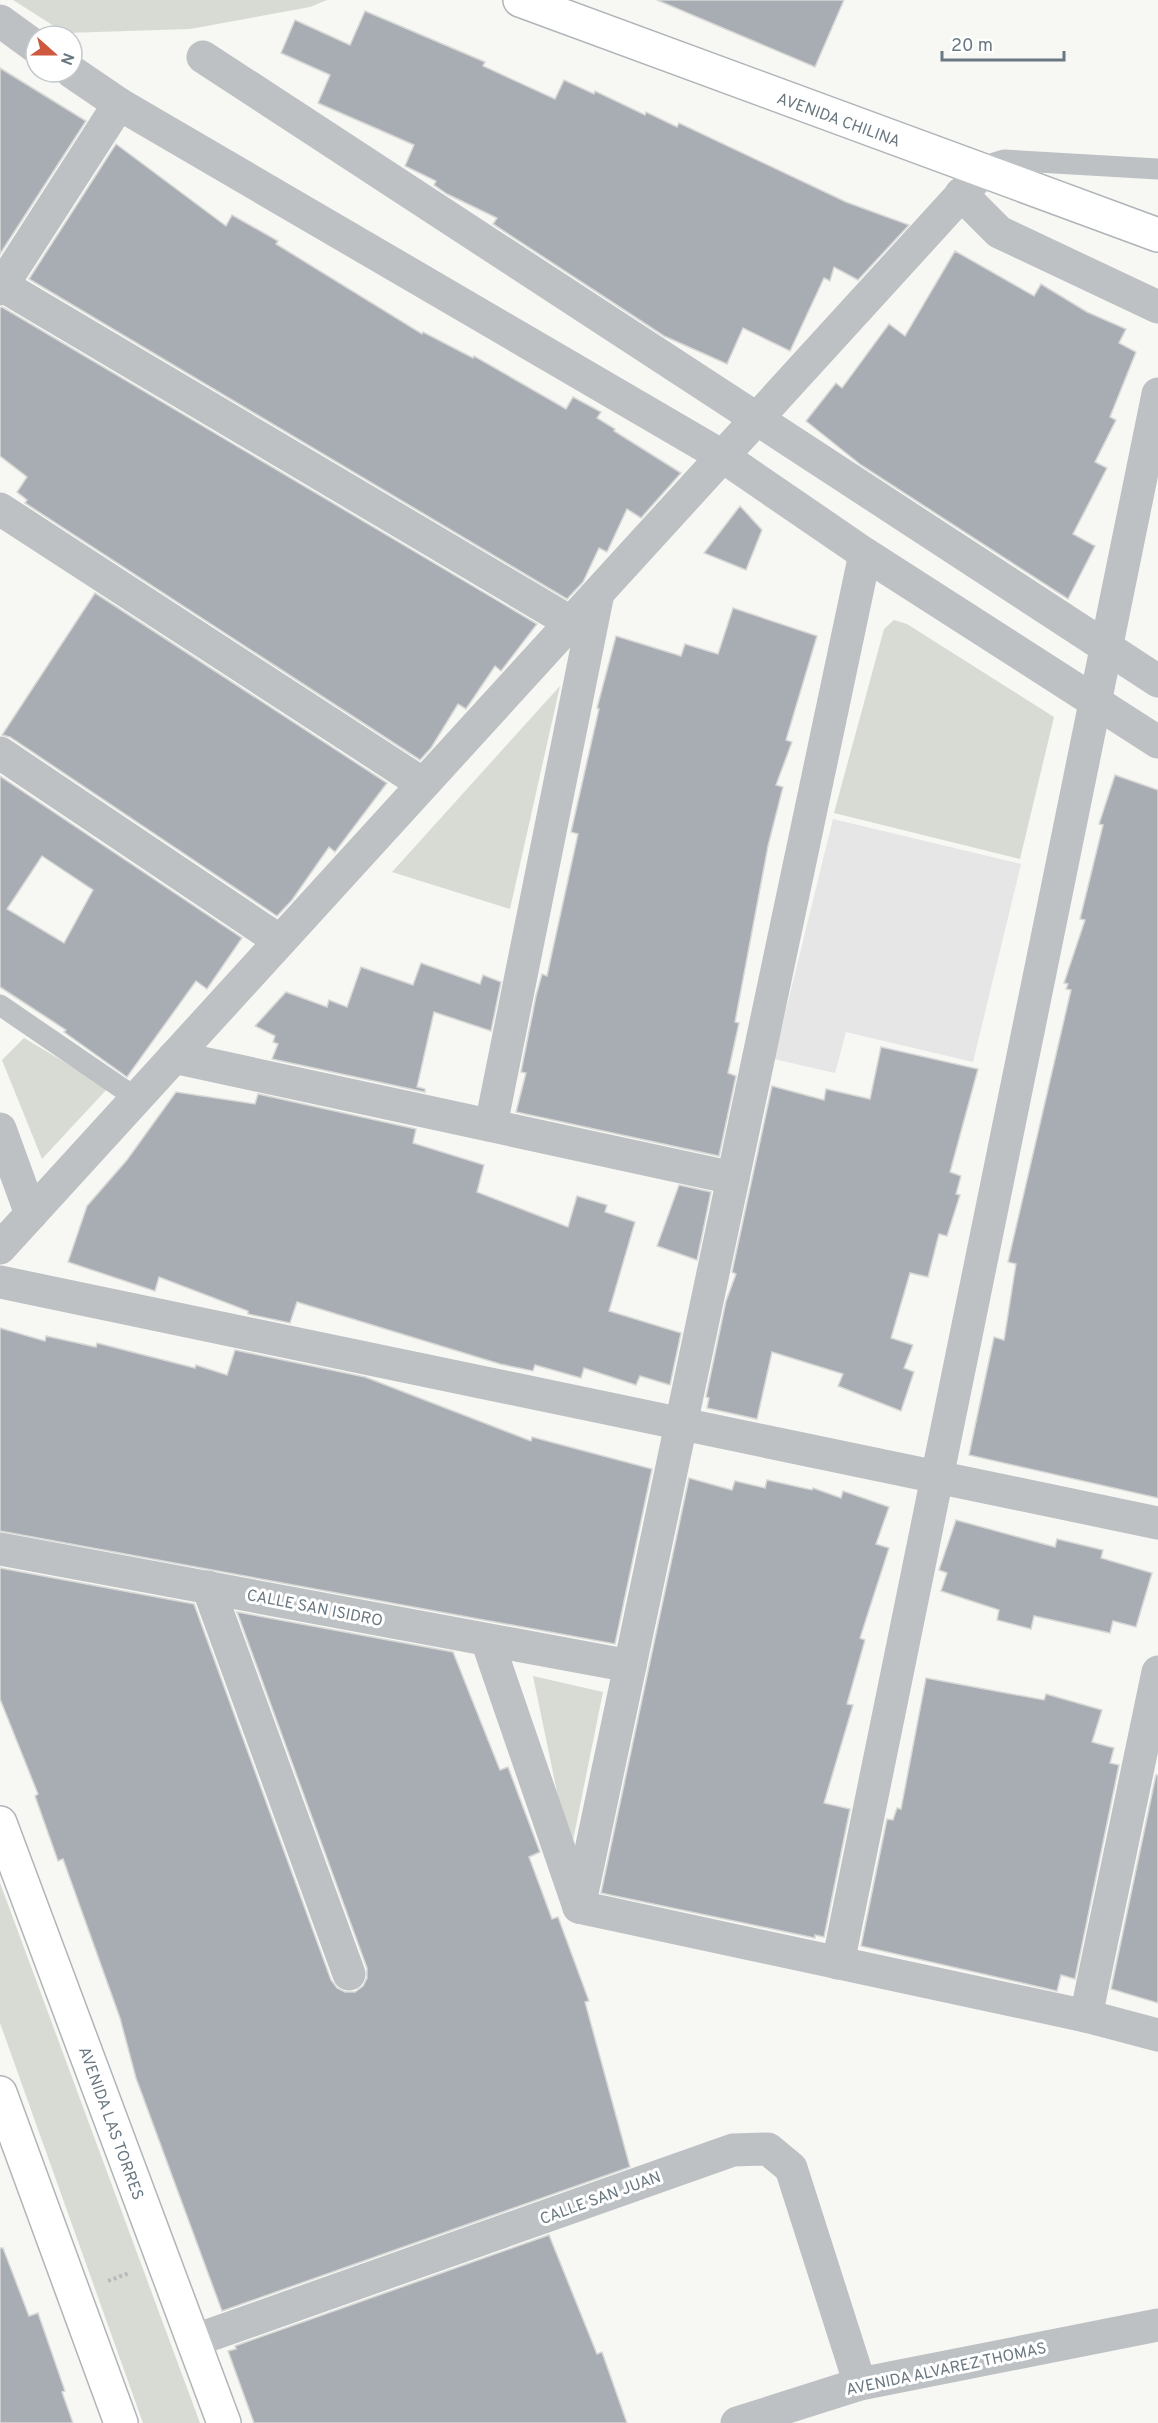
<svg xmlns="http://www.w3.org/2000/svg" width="1158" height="2423" viewBox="0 0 1158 2423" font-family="Overpass,sans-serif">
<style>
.built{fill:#e5e6e5}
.green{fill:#d7dbd4}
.building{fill:#a7adb2;stroke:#d8d8d7;stroke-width:1.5;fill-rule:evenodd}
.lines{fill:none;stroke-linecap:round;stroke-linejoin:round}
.secondary-casing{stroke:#afb5b8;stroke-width:36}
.path{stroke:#b7babc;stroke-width:4;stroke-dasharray:3 3;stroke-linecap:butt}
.lane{stroke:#bdc1c4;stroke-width:21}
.street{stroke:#bdc1c4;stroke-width:33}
.secondary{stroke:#fff;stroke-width:33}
.labels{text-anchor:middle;stroke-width:6;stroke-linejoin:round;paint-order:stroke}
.street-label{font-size:16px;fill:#6a7881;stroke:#fff}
</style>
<rect width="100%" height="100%" fill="#f7f7f4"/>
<polygon class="built" points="833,819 1021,864 973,1062 846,1032 835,1073 774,1059"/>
<g class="green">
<polygon points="13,0 327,0 310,7 190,29 65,33"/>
<polygon points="894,620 907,624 1054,717 1020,859 834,813 884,629"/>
<polygon points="560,686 510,909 392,872"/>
<polygon points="24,1038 108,1088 42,1159 2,1060"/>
<polygon points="533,1676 603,1692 570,1855"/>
<polygon points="0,1883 200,2423 143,2423 0,2023"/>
</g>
<g class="building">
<polygon points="657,0 844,0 815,67"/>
<polygon points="365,11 485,62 483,66 555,99 564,80 594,94 595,91 645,115 646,112 677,127 679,123 846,202 909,225 858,280 834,267 830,281 824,278 790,351 743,328 727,364 664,336 493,224 497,218 447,194 434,185 436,181 405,166 414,145 318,103 330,75 281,53 295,20 350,45"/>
<polygon points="0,68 86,121 0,254"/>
<polygon points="116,144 226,226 232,215 278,241 276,244 422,334 423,332 473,358 474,356 566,409 573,397 601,412 597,418 615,429 614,431 681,473 641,518 627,509 607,552 599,548 583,582 567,599 29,279"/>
<polygon points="955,251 1034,296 1041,284 1087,312 1126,329 1119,343 1136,352 1110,417 1116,420 1095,462 1107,468 1073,534 1095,546 1068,599 861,465 806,421 836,383 842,388 889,324 905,336"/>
<polygon points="2,307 537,624 501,671 495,666 466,709 458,704 431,748 420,760 25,503 27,500 17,492 27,477 0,456 0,308"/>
<polygon points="740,506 762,530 746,570 704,553"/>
<polygon points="95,593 387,783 335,852 329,847 292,900 277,916 10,737 2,735"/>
<polygon points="733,608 817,636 786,740 792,742 776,785 783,787 768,846 735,1022 739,1023 728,1073 736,1076 719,1156 516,1112 526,1073 521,1072 536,996 542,974 547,976 578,834 571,832 599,709 597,708 616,636 681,656 685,644 718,654"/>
<polygon points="1115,775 1158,790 1158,1498 969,1455 994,1337 1004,1340 1016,1264 1008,1262 1071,990 1066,989 1068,984 1064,983 1085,920 1080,919 1103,825 1099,824"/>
<path d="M0,776l242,162 -35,51 -11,-8 -69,96 -63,-45 2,-2 -66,-43zM42,856l51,34 -29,53 -57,-34z"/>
<polygon points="421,963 480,984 483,975 501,982 491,1031 434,1012 417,1087 425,1089 425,1092 272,1059 278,1044 273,1042 275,1036 255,1026 286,992 327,1007 329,1000 347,1007 361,967 413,985"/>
<polygon points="881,1047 978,1069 950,1172 961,1176 956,1194 960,1195 947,1236 939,1234 928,1277 910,1273 891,1338 913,1345 904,1368 914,1372 901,1411 838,1386 843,1374 772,1352 757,1419 707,1408 709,1398 706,1397 726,1301 736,1274 732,1272 772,1086 824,1100 826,1089 870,1099"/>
<polygon points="176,1092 255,1104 258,1094 416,1129 413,1143 484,1165 477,1192 568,1227 577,1196 607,1205 605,1212 635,1222 609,1311 681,1333 670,1385 640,1376 636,1385 584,1368 581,1378 535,1365 533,1371 500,1364 297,1302 290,1323 248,1314 248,1311 159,1277 155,1291 68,1262 87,1206 127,1160"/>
<polygon points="679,1185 711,1192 697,1260 657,1246"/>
<polygon points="0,1328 45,1341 46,1336 96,1347 97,1343 195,1368 196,1365 227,1375 235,1350 365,1377 531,1441 532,1437 652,1469 615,1644 0,1531"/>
<polygon points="689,1478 732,1490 735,1481 765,1488 767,1480 812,1490 813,1488 841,1498 843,1491 889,1507 876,1544 889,1548 860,1638 865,1640 847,1704 853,1705 824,1803 850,1809 824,1937 815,1935 815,1938 601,1893"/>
<polygon points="956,1520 1055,1547 1057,1539 1103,1550 1101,1558 1152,1573 1136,1627 1113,1621 1110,1633 1034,1616 1031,1629 997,1620 999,1610 941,1591 947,1573 939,1570"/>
<polygon points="0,1568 194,1604 331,1980 337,1988 345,1992 355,1992 363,1986 367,1978 367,1968 237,1612 453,1652 500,1770 508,1767 540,1852 529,1857 552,1919 558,1917 589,2001 585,2002 630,2167 222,2311 136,2078 120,2018 63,1859 58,1861 35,1796 38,1794 0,1699"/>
<polygon points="926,1678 1044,1700 1046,1694 1102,1710 1092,1742 1114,1748 1110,1763 1119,1765 1075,1979 1061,1975 1057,1991 861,1946 887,1819 893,1820 897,1808 901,1809"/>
<polygon points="1156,1775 1158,1775 1158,2003 1111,1989"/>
<polygon points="549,2235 597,2354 602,2352 627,2423 254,2423 228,2351 236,2349 235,2346"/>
<polygon points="0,2248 3,2248 29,2316 38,2313 65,2391 62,2392 73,2423 0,2423"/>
</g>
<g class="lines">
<g class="secondary-casing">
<g id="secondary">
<polyline points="520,0 1158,235"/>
<polyline points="0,1823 224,2423"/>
<polyline points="0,2093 121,2423"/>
</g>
</g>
<polyline class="path" points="108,2281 129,2273"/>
<g class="lane">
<polyline points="982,172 994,163 1004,160 1158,169"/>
<polyline points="0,1005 136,1098"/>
</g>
<g class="street">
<polyline points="0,21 36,47"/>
<polyline points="203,57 1158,681"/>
<polyline points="72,72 119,104 722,456 865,554 1158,742"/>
<polyline points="961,194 999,232 1158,307"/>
<polyline points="0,284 570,622"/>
<polyline points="0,289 119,104"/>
<polyline points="0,509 423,784"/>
<polyline points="0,753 280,941"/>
<polyline points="174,1057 733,1178"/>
<polyline points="491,1125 598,593"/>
<polyline points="0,1129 31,1214"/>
<polyline points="0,1248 982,172"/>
<polyline points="0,1282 1158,1523"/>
<polyline points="0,1549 630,1666"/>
<polyline points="208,1587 349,1974"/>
<polyline points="487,1640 579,1907"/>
<polyline points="579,1907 865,554"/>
<polyline points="579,1907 1086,2016 1158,2035"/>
<polyline points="838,1963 1158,394"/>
<polyline points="1086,2016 1158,1672"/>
<polyline points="193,2341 733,2150 768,2149 791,2168 860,2384"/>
<polyline points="737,2423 860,2384 1158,2325"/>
</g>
<use href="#secondary" class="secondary"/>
</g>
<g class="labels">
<g class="street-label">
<text transform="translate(839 119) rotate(20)" y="6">AVENIDA CHILINA</text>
<text transform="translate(315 1607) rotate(11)" y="6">CALLE SAN ISIDRO</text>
<text transform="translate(112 2123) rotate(70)" y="6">AVENIDA LAS TORRES</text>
<text transform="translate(600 2197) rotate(-20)" y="6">CALLE SAN JUAN</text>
<text transform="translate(946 2368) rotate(-12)" y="6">AVENIDA ALVAREZ THOMAS</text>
</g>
</g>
<g transform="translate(54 54) rotate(111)"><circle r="28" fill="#ffffff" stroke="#c3c9cd" stroke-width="1.5"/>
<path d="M0-4.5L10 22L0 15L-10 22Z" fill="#cd593f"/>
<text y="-9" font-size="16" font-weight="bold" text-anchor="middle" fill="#6a7881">N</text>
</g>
<path d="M942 51v9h122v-9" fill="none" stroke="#6a7881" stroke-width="3"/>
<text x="951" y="51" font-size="18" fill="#6a7881" stroke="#ffffff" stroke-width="4.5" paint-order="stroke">20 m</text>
</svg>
